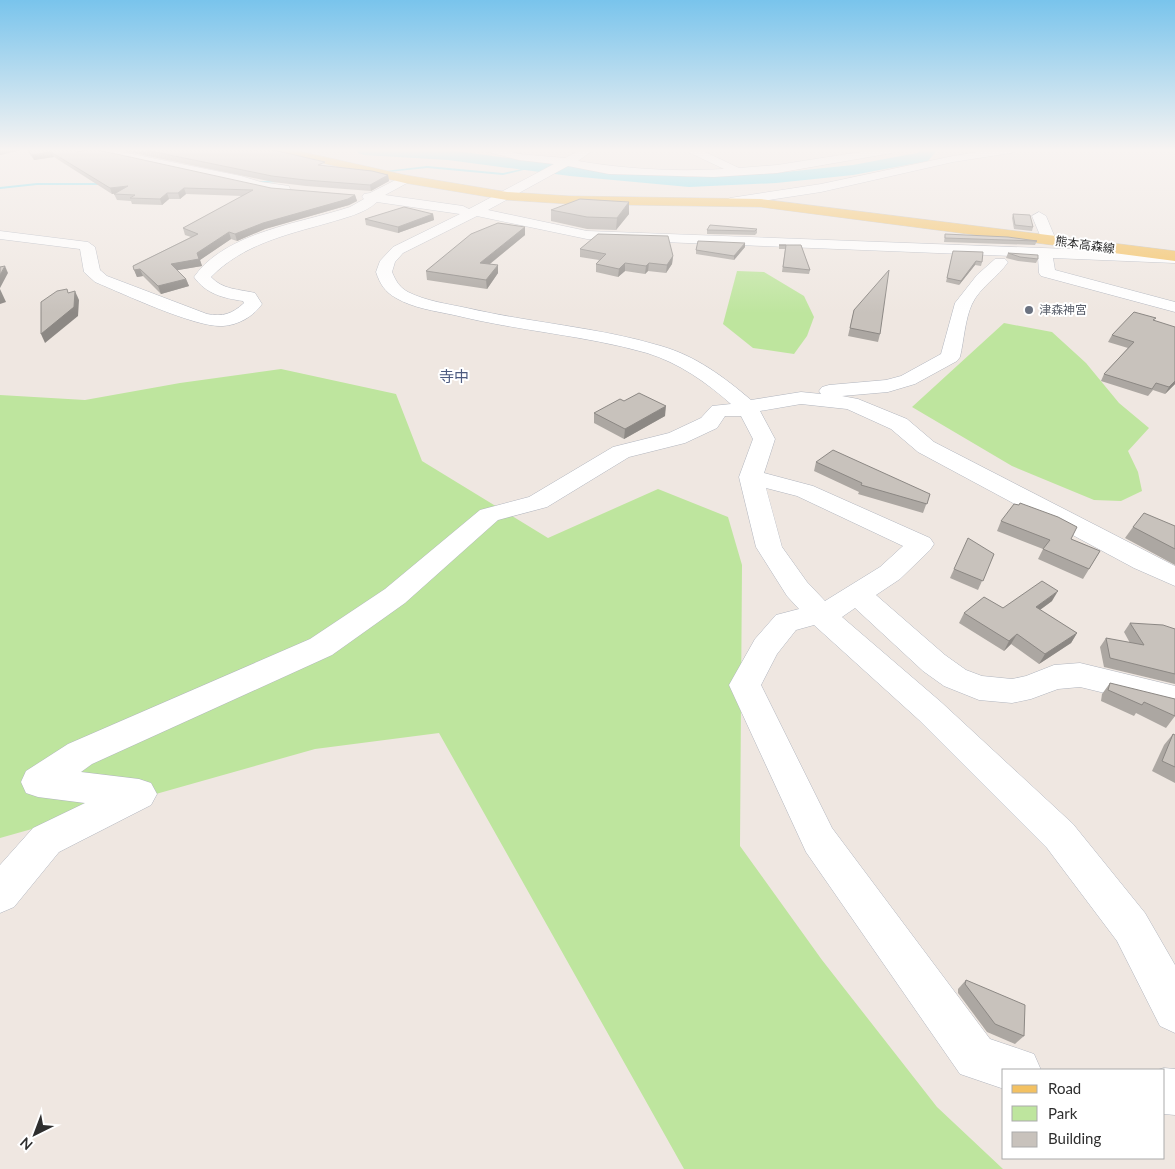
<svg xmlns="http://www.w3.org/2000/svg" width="1175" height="1169" viewBox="0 0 1175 1169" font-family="Lato,'Noto Sans JP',sans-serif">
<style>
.green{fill:#bee59e}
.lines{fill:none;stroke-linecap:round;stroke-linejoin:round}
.stream{fill:#74ddf1;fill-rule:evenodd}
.river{fill:#74ddf1;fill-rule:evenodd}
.minor-casing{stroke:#b1b5be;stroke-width:1}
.major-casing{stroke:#c4c4c4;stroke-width:1}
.minor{fill:#fff;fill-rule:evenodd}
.major{fill:#f3c162;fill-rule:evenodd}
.wall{fill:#aca7a2}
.shaded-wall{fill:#8c8884}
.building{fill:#c8c2bc;stroke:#8c8884}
.worship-dot{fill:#6b7280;stroke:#fff;stroke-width:2}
.labels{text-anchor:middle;stroke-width:4;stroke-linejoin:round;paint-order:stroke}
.far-street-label{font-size:12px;fill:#2e2e2e;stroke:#fff}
.far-worship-label{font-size:12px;fill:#5b616d;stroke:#fff;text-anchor:start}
.far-quarter-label{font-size:15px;fill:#4d5b80;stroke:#fff}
</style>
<rect width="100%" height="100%" fill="#efe7e1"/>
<g class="green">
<polygon points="737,271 764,272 804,296 814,317 807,336 794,354 753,348 723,324"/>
<polygon points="1004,323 1052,332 1086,363 1119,403 1149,428 1128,451 1138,472 1142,491 1121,501 1094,500 1012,466 912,407"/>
<polygon points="281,369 396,394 422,461 548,538 658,489 728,517 742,565 740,846 822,960 937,1107 1003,1169 684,1169 439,733 315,749 0,838 0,395 85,400 180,383"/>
</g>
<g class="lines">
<g class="stream">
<polygon points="427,166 503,173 535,166 536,167 503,175 427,168 379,173 377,172"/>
<polygon points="279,180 280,182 252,183 250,182"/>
<polygon points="37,183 104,183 106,184 104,185 37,185 0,189 0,187"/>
</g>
<polygon class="river" points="356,150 448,150 570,166 689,177 776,173 853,165 917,153 920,150 937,150 928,161 853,175 776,183 689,187 570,176 448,160 364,155 358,153"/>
<g class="minor-casing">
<g id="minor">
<path d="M91,150h21l129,26 20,6 28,4 1,3c-8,9 -41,-2 -52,-6l-141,-30z"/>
<path d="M487,150h17l15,4 46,4 15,-8h13l-15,11c47,8 97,11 146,8l-36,-17 -1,-2h14l38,18 38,-3 96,-15h25l-6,3 -115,20 -63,4 -105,-3 -41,-8 -80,44 99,21 588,22v10l-122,-5 2,12 120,32v10l-134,-36 -2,-3 -1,-16 -451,-18 -110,-23 -74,37 -8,9 -3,10c4,9 7,15 16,20 18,9 40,12 59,16 64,15 131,19 194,38 35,10 63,31 90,54l50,-8 20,2 -2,-3 3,-4 7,-2 57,-5 15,-4 40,-22 14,-51 22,-28 18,-16h10l3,3c-10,15 -28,25 -36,42 -7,15 -8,36 -12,53l-3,4 -42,23 -27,8 -46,4 16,3 49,20 27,23 241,124v20l-41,-18 -216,-116 -27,-23 -44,-20 -46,-5 -41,7 15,28 -11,34 49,13 117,52 4,6 -4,6 -30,29 -24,16 69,60 21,15 16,6 30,3 14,-3 28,-11 26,-2 95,23v24l-95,-23 -22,2 -27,10 -19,4 -33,-3 -35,-14 -21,-15 -68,-63 -13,9 99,85 132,122 72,89 30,52v68l-15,-7 -43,-85 -70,-93 -128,-128 -105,-95 -18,5 -19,24 -16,31 71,143 158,211 44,15 7,16h-37v19l-44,-15 -154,-222 -77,-167 26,-46 21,-24 23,-6 -12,-13 -31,-49 -17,-70 14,-38 -12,-23h-16l-8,12 -32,15 -56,14 -82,50 -49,13 -93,83 -73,52 -240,109 -11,8 58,7 12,4 6,11 -6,11 -92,47 -45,55 -14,6v-48l33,-37 52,-25 -47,-6 -12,-4 -5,-11 5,-11 42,-27 242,-105 75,-50 95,-79 49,-13 84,-50 56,-14 32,-15 11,-12 19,-2c-25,-22 -52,-41 -84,-51 -63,-18 -129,-22 -193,-38 -19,-4 -41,-7 -58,-17 -11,-6 -16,-14 -20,-26l4,-11 13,-14 67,-33 -83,-12c-13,12 -33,16 -49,21 -43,12 -86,22 -117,54 12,13 28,12 44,16l7,11c-9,13 -24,21 -39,22 -27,2 -99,-32 -128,-44l-11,-10 -4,-23 -80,-10v-8l88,11 7,5 5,23 7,6 100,38c16,3 25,0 37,-11l-1,-2c-20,-3 -37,-7 -49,-24 31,-45 108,-54 156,-70l14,-8 -2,-2 2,-3 6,-1 35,-18 6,4 -2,3 -24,13 78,11 6,3 85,-45 -35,-4 -31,-8zM766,488l31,8 106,50 -23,21 -55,34 -18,-19 -25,-35z"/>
<polygon points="991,150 1017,150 1011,153 953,162 821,192 730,206 723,202 730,198 821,184 953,156"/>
<polygon points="1039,212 1046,216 1056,240 1054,243 1044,243 1042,240 1032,216"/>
<polygon points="1164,1068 1175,1069 1175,1115 1164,1114 1164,1070 1158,1070"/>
</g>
</g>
<g class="major-casing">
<polygon id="major" points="276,150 294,150 405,175 507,192 569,196 761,199 1175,251 1175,261 761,207 569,204 507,200 405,183 277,152"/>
</g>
<use href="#minor" class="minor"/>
<use href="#major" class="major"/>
</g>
<g class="wall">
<polygon points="27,150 79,150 75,151 76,152 271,188 355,195 357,201 349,205 265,229 237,241 231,239 200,260 202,266 177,270 186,279 189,286 161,294 143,276 137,277 133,266 191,237 185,235 183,228 243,196 186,194 180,199 169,199 162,205 132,204 131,201 117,200 114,194 115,193 112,194 54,157 34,160"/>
<polygon points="119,150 273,150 326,166 388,175 389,181 371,191 306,186 273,182"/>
<polygon points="551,210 629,214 616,230 587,229 551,221"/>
<polygon points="433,214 434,220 398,233 366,225 365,219"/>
<polygon points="1013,214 1033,227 1032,231 1014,229 1012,218"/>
<polygon points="525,227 525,235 490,264 498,273 487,289 427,280 426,271"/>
<polygon points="757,229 757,233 755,235 707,234 707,230"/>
<polygon points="945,234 1037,241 1035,245 944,242"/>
<polygon points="779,245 801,245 810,270 809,274 782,272 785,249 779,249"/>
<polygon points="745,247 734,260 696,254 696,250"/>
<polygon points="580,249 673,256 672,264 666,273 648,271 645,274 625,271 618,277 596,272 596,264 599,260 580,257"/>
<polygon points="1008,253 1038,259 1036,263 1018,261 1006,258"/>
<polygon points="952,255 982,262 981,266 975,265 959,285 946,282"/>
<polygon points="854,310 880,334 878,342 848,336"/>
<polygon points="1155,321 1175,384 1165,394 1153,390 1148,396 1101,381 1104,374 1128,348 1108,342 1112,335"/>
<polygon points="624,401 665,416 624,439 594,423 594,413"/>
<polygon points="816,462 930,494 923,513 858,494 859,492 814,471"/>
<polygon points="1001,521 1071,539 1100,551 1083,579 1038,559 1043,549 997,531"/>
<polygon points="1175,526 1175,565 1125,538 1133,527"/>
<polygon points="994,554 978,590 950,578 954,569"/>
<polygon points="1052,601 1040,610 1077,633 1071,643 1039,664 1011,644 1004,651 959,623 964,613"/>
<polygon points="1130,623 1175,629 1175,684 1104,667 1100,647 1106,638 1130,643 1124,632"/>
<polygon points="1110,683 1175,716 1166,728 1136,713 1134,716 1101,701 1102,694"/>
<polygon points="1173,734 1175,735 1175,783 1152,771 1164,745"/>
<polygon points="966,980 1024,1036 1015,1044 987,1032 958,993 958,989"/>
</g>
<g class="shaded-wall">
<polygon points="0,150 23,150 0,155"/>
<polygon points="51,152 54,157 34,160 32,155"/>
<polygon points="388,175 389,181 371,191 370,185"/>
<polygon points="128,186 130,192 112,194 110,188"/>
<polygon points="184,188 186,194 180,199 178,193"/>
<polygon points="167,193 169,199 162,205 160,199"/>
<polygon points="355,195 357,201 349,205 265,229 237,241 235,234 263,223"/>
<polygon points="629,202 629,214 616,230 617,218"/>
<polygon points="433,214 434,220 398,233 398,227"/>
<polygon points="525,227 525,235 481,271 480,263"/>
<polygon points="229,232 231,239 200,260 202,266 173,271 171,264 197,253"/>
<polygon points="745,243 745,247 734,260 734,256"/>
<polygon points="673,256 672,264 666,273 667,265"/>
<polygon points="976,261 975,265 959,285 961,281"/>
<polygon points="625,263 625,271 618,277 619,269"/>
<polygon points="649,263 648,271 645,274 646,266"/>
<polygon points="498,265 498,273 487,289 486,280"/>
<polygon points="5,266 8,273 0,288 0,275"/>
<polygon points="140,269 143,276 137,277 134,270"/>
<polygon points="186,279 189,286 161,294 158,286"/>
<polygon points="0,289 6,302 0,304"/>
<polygon points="75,291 79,300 78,316 45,343 41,334"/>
<polygon points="1175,381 1175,384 1165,394 1169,387"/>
<polygon points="666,406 665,416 624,439 625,429"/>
<polygon points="1058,591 1052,601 1030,617 1036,607"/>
<polygon points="1077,633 1071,643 1039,664 1045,654"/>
<polygon points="1017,634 1011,644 1004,651 1009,641"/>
</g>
<g class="building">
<polygon points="28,150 75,150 76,152 88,150 98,150 271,188 355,195 348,199 263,223 235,234 229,232 197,253 199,259 171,264 186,279 158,286 140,269 134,270 133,266 198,234 183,228 253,190 184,188 178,193 167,193 160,199 130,198 135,195 114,194 128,186 110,188 51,152 32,155"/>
<polygon points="145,150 273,150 325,162 318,165 372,171 388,175 370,185 305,180 272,176"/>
<polygon points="580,199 629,202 617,218 587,217 551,210"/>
<polygon points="404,207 433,214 398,227 365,219"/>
<polygon points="1013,214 1030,215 1033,227 1015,225"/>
<polygon points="498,223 525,227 480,263 498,265 486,280 426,271 471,234"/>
<polygon points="710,225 757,229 755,231 707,230"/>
<polygon points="598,234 668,236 673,256 667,265 649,263 646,266 625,263 619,269 596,264 606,254 580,249"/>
<polygon points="945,234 1008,237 1037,241 945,238"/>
<polygon points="698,241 745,243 734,256 696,250"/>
<polygon points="779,245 801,245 810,270 783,267 786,245"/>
<polygon points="953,251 983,252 982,262 976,261 961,281 947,278"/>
<polygon points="1008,253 1038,255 1038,259 1020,257"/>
<polygon points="5,266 0,275 0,267"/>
<polygon points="889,270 880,334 850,328 854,310"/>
<polygon points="67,289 68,293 75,291 74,307 41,334 41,302 57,291"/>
<polygon points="1134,312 1156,318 1153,320 1175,327 1175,381 1169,387 1156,383 1152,389 1104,374 1134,342 1112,335"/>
<polygon points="639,393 666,406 625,429 594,413 620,399 624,401"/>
<polygon points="833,450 930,494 927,504 861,485 862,483 816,462"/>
<polygon points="1020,503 1058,517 1077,527 1071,539 1100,551 1089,569 1043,549 1050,540 1001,521 1014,504 1019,505"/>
<polygon points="1144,513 1175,526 1175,549 1133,527"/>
<polygon points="968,538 994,554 983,581 954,569"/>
<polygon points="1042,581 1058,591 1036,607 1077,633 1045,654 1017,634 1009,641 964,613 984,597 1003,608"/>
<polygon points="1130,623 1163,625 1175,629 1175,674 1110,658 1106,638 1144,645"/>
<polygon points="1110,683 1175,699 1175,716 1144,702 1142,705 1108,690"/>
<polygon points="1173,734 1175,735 1175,767 1162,761"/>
<polygon points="966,980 1025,1005 1024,1036 995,1024 965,984"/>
</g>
<linearGradient id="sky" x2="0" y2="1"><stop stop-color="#79c4ec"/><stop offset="0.48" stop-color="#f8f4f2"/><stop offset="1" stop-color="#f8f4f2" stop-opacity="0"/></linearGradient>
<rect width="1175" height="313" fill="url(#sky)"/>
<circle class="worship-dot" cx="1029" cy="310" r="5"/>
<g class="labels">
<g class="far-street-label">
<text transform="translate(1085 245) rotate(8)" y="4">熊本高森線</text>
</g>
<g class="far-worship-label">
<text x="1039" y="314">津森神宮</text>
</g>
<g class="far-quarter-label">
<text x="454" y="382">寺中</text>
</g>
</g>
<rect x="1002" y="1069" width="162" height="90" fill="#ffffff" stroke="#ababab"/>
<rect x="1012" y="1085" width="25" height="8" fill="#f3c162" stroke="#ababab"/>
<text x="1048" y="1094" font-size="15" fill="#2e2e2e">Road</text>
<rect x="1012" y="1106" width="25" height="15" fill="#bee59e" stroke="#ababab"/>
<text x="1048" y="1119" font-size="15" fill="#2e2e2e">Park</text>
<rect x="1012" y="1132" width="25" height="15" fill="#c8c2bc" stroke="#ababab"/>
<text x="1048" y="1144" font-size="15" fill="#2e2e2e">Building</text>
<g transform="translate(35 1134) rotate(222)" stroke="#ffffff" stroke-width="4" paint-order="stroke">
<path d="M0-4L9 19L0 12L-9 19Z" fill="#2e2e2e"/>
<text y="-8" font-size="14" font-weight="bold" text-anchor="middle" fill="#2e2e2e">N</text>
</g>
</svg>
